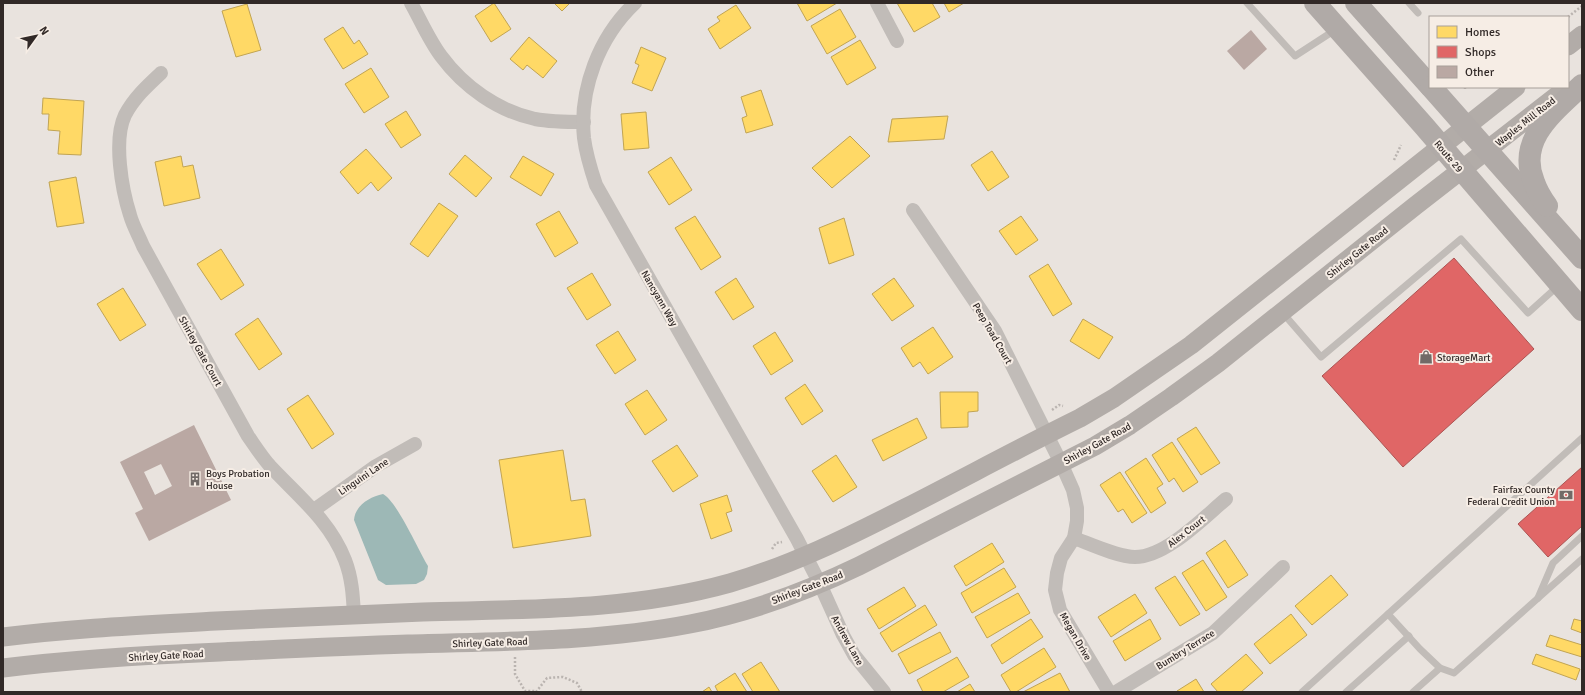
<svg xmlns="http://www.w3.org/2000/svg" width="1585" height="695" viewBox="0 0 1585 695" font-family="Signika,sans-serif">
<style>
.water{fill:#9db8b6}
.homes{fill:#ffd966;stroke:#c1a453}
.shops{fill:#e06666;stroke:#ac5453}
.building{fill:#baa8a3;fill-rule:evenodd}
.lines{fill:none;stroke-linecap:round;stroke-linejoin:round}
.path{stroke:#bab4b0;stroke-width:2.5;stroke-dasharray:2 2;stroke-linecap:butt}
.lane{stroke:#c1bcb8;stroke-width:7}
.street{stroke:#c1bcb8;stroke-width:14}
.secondary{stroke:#b2aca8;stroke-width:19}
.primary{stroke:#b0aaa7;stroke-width:22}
.labels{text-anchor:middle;stroke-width:4;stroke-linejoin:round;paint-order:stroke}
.street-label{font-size:10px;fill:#312927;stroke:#f6ede5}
.poi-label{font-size:10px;fill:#312927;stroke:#f6ede5;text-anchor:start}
</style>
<rect width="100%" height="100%" fill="#e9e3de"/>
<path class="water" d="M383,494c13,6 36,57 45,72l-1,8 -3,6 -8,4 -30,1 -8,-5 -24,-60c1,-14 15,-23 29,-26z"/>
<g class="homes">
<polygon points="494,3 511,29 491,42 475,16"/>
<polygon points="554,3 570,3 562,11"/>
<polygon points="797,3 837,3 807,21"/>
<polygon points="897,3 932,3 940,17 914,32"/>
<polygon points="944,3 964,3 949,12"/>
<polygon points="247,4 261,50 236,57 222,11"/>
<polygon points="736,5 751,28 720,49 708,29 720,21 717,17"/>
<polygon points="840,9 856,37 827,54 811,26"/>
<polygon points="343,27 354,44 359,40 368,54 343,69 324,39"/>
<polygon points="529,37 557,61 543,78 527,65 523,70 510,59"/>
<polygon points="860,40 876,68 847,85 831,57"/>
<polygon points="641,47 666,58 652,91 632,83 639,65 635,63"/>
<polygon points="371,68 389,97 364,113 345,84"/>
<polygon points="761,90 773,125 746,133 742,118 747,116 741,97"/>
<polygon points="43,98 84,101 81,155 58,154 60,131 48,130 49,114 42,114"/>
<polygon points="406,111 421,135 401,148 385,124"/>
<polygon points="646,112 649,148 624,150 621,114"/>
<polygon points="948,116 944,139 888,142 892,119"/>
<polygon points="850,136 870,156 832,188 812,168"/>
<polygon points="366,149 392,178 378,191 371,182 358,194 340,172"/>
<polygon points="992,151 1009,177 988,191 971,165"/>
<polygon points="465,155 492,178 476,197 449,174"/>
<polygon points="181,156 183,167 193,165 200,198 164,206 155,162"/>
<polygon points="523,156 554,174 541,196 510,177"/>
<polygon points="671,157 692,190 669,205 648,172"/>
<polygon points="76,177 84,223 57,227 49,182"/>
<polygon points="439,203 458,216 428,257 410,244"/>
<polygon points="559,211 578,243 555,257 536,224"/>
<polygon points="695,216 721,257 701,270 675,228"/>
<polygon points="1021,216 1038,240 1016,255 999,231"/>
<polygon points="844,218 854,255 829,264 819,228"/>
<polygon points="221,249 244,285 221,300 197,264"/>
<polygon points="1048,264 1072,304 1053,316 1029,276"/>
<polygon points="592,273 611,305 587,320 567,288"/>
<polygon points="736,278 754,307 733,320 715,292"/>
<polygon points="894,278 914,306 892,321 872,294"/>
<polygon points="123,288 146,325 120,341 97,304"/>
<polygon points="258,318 282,354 259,370 235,334"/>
<polygon points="1083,319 1113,337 1099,359 1070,341"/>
<polygon points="933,327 953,357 928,374 920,362 913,367 901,348"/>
<polygon points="618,331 636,360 615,374 596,345"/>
<polygon points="775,332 793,361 771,375 753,346"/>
<polygon points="805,384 823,411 802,425 785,398"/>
<polygon points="647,390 667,420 645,435 625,404"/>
<polygon points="940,392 978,392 978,411 968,412 968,427 941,428"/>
<polygon points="308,395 334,434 312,449 287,409"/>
<polygon points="917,418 927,438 883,461 872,440"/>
<polygon points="1196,427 1220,463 1201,475 1177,439"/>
<polygon points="1172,442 1198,482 1183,492 1174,478 1169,482 1152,455"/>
<polygon points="677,445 698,476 673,492 652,461"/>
<polygon points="563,450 571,501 585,499 591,536 513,548 499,460"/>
<polygon points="836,455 857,487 833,502 812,471"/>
<polygon points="1146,458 1163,484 1157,488 1166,503 1151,513 1125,472"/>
<polygon points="1120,472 1147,513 1132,523 1123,509 1118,512 1100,485"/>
<polygon points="727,495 732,511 726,513 732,531 711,539 700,504"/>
<polygon points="1225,540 1248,575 1228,588 1206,553"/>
<polygon points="992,543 1004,562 966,586 954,566"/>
<polygon points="1203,560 1227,597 1206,611 1182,573"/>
<polygon points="1004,568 1016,587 972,613 961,593"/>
<polygon points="1331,575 1348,595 1312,625 1295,606"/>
<polygon points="1175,576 1200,614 1180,626 1155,588"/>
<polygon points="904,587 916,606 879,629 867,609"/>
<polygon points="1018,593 1030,613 987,638 975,617"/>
<polygon points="1135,594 1147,613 1111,637 1098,617"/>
<polygon points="925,605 937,625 892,652 880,633"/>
<polygon points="1291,614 1307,635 1270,664 1254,644"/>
<polygon points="1031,619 1043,637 1002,664 991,645"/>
<polygon points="1150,619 1161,639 1125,661 1113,641"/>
<polygon points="1574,619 1582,621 1582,633 1571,629"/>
<polygon points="940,632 951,652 909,674 898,654"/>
<polygon points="1550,635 1582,645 1582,657 1546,646"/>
<polygon points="1044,648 1056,667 1016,692 1011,692 1001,675"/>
<polygon points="1246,654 1263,673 1241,692 1218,692 1211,684"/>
<polygon points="1536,654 1580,669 1576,680 1532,664"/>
<polygon points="957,657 969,677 943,692 923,692 917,680"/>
<polygon points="761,662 780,692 753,692 742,674"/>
<polygon points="735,673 747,692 718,692 715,686"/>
<polygon points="1060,673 1070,692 1023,692"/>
<polygon points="1196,679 1204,692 1177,692 1177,691"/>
<polygon points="970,684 975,692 957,692"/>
<polygon points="709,687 712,692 702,692"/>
</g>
<g class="shops">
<polygon points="1454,258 1534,349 1403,467 1322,376"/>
<polygon points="1582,467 1582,526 1548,557 1518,524"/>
</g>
<g class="building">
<polygon points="1251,30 1267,49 1244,70 1227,51"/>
<path d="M194,425l37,75 -82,41 -14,-28 8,-4 -23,-47zM161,464l11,22 -17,9 -11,-23z"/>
</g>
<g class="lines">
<g class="path">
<polyline points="1568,17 1582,6"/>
<polyline points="1465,87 1465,91"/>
<polyline points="1394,160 1401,145"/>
<polyline points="1052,410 1059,405 1063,406"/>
<polyline points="772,549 776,543 782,542"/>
<polyline points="515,657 515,674 525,691 536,691"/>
<polyline points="536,692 547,678 563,677 577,683 582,692"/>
</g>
<g class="lane">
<polyline points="1247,3 1295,56 1335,30"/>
<polyline points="1409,3 1418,13"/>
<polyline points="1282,312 1321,357 1461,239 1528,313 1558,286"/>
<polyline points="1538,598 1553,563 1582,536"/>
<polyline points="1388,614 1420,649 1440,668 1413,692"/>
<polyline points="1440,668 1454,673 1582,559"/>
<polyline points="1302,692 1582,438"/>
<polyline points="1346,692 1409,636"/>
</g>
<g class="street">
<path d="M411,3c10,18 18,37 30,53 23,31 57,55 94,63 16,3 33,3 49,3"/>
<path d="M635,3c-36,34 -56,86 -51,135 2,16 7,32 12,47l201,354 23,45 23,51 11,20 30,37"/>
<polyline points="877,3 897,41"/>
<path d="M161,73c-14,13 -27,25 -36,42 -12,25 -3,75 5,100 3,11 9,21 13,31l105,190c7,10 14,21 22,30 28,30 60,55 75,94 7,18 8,36 9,55"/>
<polyline points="913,210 995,331 1061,463 1073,490 1077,508 1077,521 1074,538 1061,558 1057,573 1055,590 1060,610 1109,692"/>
<polyline points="314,510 376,466 415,444"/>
<path d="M1074,538c16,6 44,19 61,19 31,0 68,-39 91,-58"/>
<polyline points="1116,692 1213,633 1283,567"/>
</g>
<g class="secondary">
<polyline points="1568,46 1582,35"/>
<path d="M3,637c71,-9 142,-12 213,-16 69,-3 138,-6 207,-9 103,-3 207,-1 307,-29 62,-18 118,-46 175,-75 59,-30 116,-61 175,-90l34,-20 77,-53 325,-258"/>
<path d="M3,668c72,-9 145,-13 217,-16 63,-3 125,-6 188,-8 94,-3 189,-2 282,-20 58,-11 115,-32 169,-58l236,-120 35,-21 41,-28 47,-34 197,-157 148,-115"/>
</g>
<g class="primary">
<polyline points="1315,3 1424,126 1582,310"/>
<polyline points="1356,3 1430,86"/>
<polyline points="1431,87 1582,258"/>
<path d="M1547,206c-5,-7 -10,-15 -13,-24 -18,-43 21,-71 48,-97"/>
</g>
</g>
<defs>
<g id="shop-bare" transform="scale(1.08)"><path d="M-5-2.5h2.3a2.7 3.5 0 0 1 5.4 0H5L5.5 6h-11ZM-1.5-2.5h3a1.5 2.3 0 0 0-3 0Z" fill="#716a67" stroke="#f6ede5" stroke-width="2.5" paint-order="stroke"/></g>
<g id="building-bare" transform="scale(1.08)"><path d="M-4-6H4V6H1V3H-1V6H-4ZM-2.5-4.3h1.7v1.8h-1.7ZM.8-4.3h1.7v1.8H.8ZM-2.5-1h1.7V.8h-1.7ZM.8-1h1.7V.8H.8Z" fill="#716a67" stroke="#f6ede5" stroke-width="2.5" paint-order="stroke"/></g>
<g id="bank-bare" transform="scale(1.08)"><path d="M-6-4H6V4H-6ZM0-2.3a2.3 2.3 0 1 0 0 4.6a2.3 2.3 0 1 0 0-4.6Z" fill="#716a67" stroke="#f6ede5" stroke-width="2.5" paint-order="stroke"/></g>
</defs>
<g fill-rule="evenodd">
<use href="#shop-bare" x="1426" y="357"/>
<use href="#building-bare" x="195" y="479"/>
<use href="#bank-bare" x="1566" y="495"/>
</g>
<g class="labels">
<g class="street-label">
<text transform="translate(1525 121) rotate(-38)" y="4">Waples Mill Road</text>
<text transform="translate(1449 156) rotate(50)" y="4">Route 29</text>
<text transform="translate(1357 252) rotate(-39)" y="4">Shirley Gate Road</text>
<text transform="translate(660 298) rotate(60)" y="4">Nancyann Way</text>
<text transform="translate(993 333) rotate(60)" y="4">Peep Toad Court</text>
<text transform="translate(201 351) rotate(61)" y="4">Shirley Gate Court</text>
<text transform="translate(1097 443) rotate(-29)" y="4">Shirley Gate Road</text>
<text transform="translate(363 476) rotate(-34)" y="4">Linguini Lane</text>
<text transform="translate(1186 531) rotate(-38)" y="4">Alex Court</text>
<text transform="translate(807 587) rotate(-21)" y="4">Shirley Gate Road</text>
<text transform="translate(1076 636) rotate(60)" y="4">Megan Drive</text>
<text transform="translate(848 640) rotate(61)" y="4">Andrew Lane</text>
<text transform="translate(490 642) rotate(-2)" y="4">Shirley Gate Road</text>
<text transform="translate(1185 649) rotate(-32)" y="4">Bumbry Terrace</text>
<text transform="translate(166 655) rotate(-3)" y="4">Shirley Gate Road</text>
</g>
<g class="poi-label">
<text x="1437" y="361">StorageMart</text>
<text x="206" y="477">Boys Probation<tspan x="206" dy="12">House</tspan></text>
<text x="1555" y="493" text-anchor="end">Fairfax County<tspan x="1555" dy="12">Federal Credit Union</tspan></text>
</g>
</g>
<rect width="1585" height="695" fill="none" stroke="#312927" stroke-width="8"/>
<rect x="1429" y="16" width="140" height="72" fill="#f6ede5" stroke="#a79f99"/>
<rect x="1437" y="26" width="20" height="12" fill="#ffd966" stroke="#a79f99"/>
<text x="1465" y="36" font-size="12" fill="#312927">Homes</text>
<rect x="1437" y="46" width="20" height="12" fill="#e06666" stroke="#a79f99"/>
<text x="1465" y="56" font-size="12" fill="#312927">Shops</text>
<rect x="1437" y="66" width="20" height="12" fill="#baa8a3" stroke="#a79f99"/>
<text x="1465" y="76" font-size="12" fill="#312927">Other</text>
<g transform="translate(36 36) rotate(57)" stroke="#f6ede5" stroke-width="3" paint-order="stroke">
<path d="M0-3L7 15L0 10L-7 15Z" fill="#312927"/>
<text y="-6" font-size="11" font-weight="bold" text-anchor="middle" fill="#312927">N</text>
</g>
</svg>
